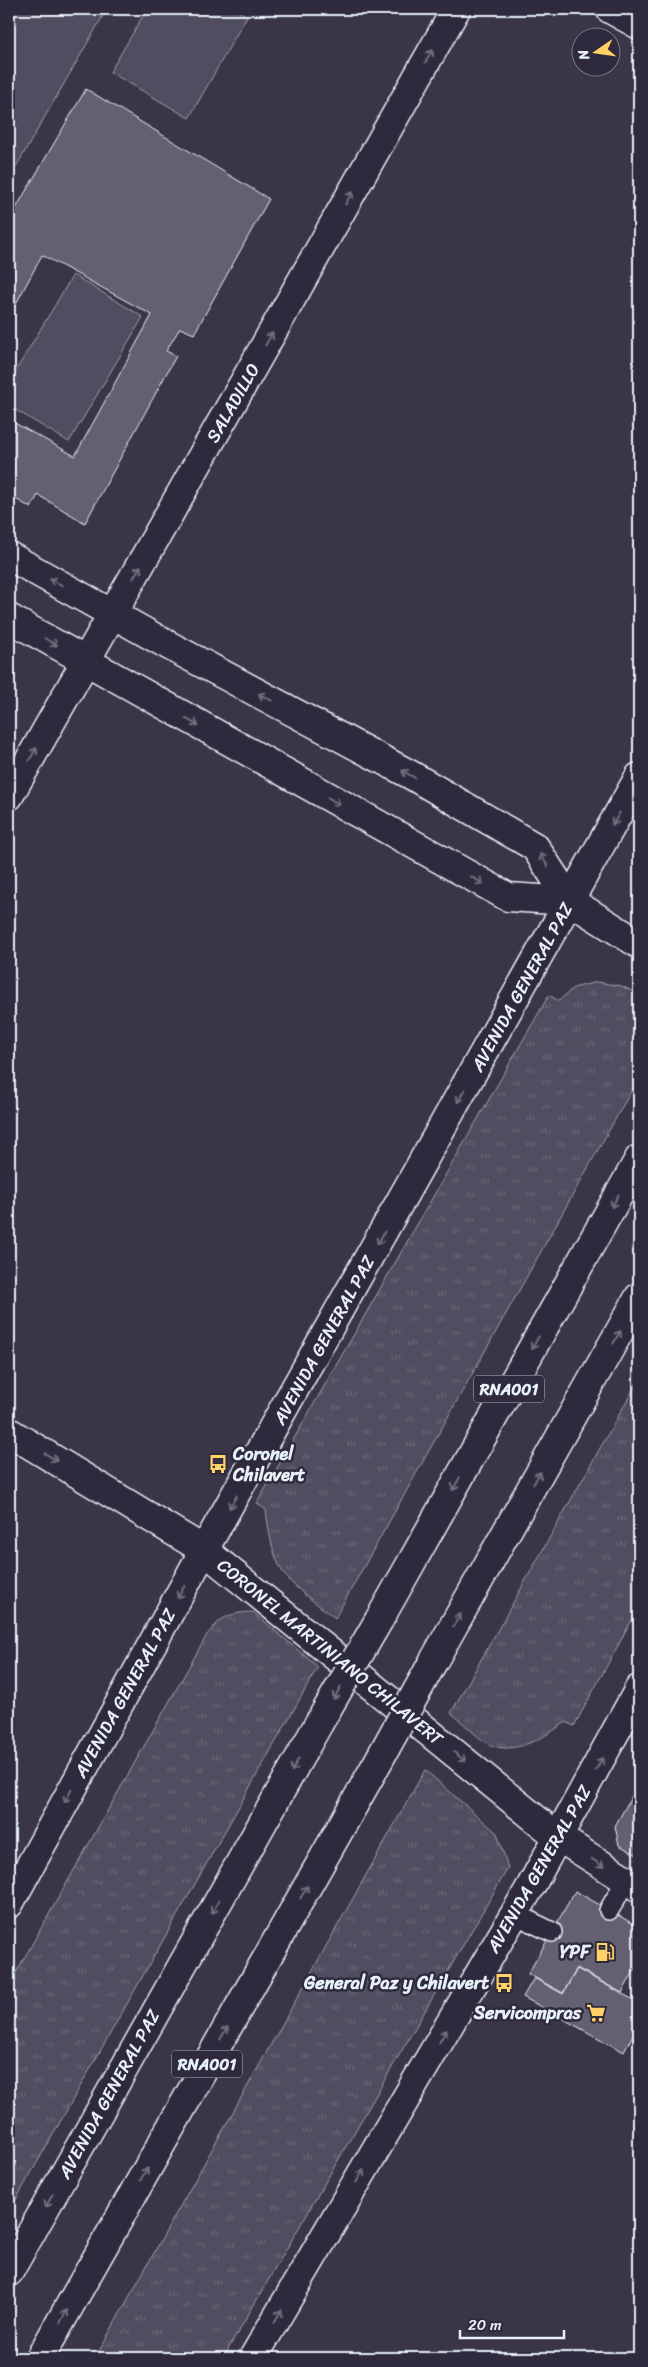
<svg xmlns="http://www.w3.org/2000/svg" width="648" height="2367" viewBox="0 0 648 2367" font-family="Sriracha,sans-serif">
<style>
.grass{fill:url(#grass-tufts);stroke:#9ca0ac}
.park{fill:#504e5f;stroke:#9ca0ac}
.building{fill:#636171;stroke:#e8f1f8}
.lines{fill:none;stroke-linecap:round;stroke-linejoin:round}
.lane-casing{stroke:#e8f1f8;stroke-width:22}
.street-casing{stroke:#e8f1f8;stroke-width:31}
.secondary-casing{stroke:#e8f1f8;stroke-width:31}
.highway-casing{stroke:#e8f1f8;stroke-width:31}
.lane{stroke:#2f2a3d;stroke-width:19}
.street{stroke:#2f2a3d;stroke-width:28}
.secondary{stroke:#2f2a3d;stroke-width:28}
.highway{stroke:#2f2a3d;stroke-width:28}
.highway-bridge-casing{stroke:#e8f1f8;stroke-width:31;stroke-linecap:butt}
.highway-bridge{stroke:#2f2a3d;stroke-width:28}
.oneway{stroke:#70707e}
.labels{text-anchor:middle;stroke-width:5;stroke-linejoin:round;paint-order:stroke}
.shield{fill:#2f2a3d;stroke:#b0b5c0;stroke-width:1}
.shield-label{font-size:16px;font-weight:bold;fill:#e8f1f8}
.street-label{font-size:18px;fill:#e8f1f8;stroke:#2f2a3d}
.poi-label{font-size:18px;font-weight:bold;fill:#e8f1f8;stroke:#2f2a3d;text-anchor:end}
</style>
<defs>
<pattern id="grass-tufts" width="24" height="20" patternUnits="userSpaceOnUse" patternTransform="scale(1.25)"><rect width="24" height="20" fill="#504e5f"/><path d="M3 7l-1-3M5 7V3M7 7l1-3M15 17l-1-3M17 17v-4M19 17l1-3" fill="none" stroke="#696877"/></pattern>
</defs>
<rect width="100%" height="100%" fill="#3a3648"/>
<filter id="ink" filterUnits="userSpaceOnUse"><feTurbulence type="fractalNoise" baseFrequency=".02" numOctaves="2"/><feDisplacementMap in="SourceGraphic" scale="10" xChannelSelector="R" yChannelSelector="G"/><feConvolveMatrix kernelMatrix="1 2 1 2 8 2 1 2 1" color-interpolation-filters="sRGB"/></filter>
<g filter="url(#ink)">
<g class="grass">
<path d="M597,982l24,4 18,8v83l-304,541c-15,-12 -33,-24 -46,-38 -16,-17 -20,-47 -23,-70l-9,-7 292,-508 10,6 14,-13z"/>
<path d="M639,1379v228l-65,119 -8,-4c-20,14 -54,36 -79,21 -13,-8 -24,-21 -36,-30z"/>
<path d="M253,1612l65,55 -309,545v-227l198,-350c15,-19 22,-22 46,-23z"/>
<polygon points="425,1770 497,1833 508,1868 223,2358 95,2358"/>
</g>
<g class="park">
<polygon points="9,9 107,9 9,179"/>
<polygon points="147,9 234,9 247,16 189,118 110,72"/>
<polygon points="73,275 143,317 69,442 9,406 9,382"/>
</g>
<g class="building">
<polygon points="86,89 269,199 194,334 180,328 166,351 176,356 85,523 38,495 31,508 9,495 9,420 75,456 152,315 42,255 9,317 9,220"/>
<polygon points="639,1783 639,1856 619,1845 615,1826"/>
<polygon points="575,1891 639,1927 639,1962 622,1993 577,1968 563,1993 528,1974"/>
<polygon points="577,1969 639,2003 639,2023 624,2052 523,1997 534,1978 563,1994"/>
</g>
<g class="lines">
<g class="lane-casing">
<g id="lane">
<polyline points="609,1910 626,1881"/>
<polyline points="515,1914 552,1932"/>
</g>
</g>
<g class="street-casing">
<g id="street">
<polyline points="610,9 639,25"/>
<polyline points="9,796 456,9"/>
<polyline points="558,1837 639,1888"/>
</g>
</g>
<g class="secondary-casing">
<g id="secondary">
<polyline points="9,556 168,645 411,775 535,847 570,901 639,944"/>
<polyline points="9,618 508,897 570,901"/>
<polyline points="9,1432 204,1550 558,1837"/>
<polyline points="9,1904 204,1550 639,777"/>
<polyline points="253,2358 531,1886 639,1689"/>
</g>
</g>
<g class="highway-casing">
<g id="highway">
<polyline points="379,1620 639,1159"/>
<polyline points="433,1662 639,1297"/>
<polyline points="9,2272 319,1723"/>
<polyline points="40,2358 374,1769"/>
</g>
</g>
<use href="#lane" class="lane"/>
<use href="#street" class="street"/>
<use href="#secondary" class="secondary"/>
<use href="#highway" class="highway"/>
<g class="highway-bridge-casing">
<g id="highway-bridge">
<polyline points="319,1723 379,1620"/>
<polyline points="374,1769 433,1662"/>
</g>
</g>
<use href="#highway-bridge" class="highway-bridge"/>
</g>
<defs><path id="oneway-shaft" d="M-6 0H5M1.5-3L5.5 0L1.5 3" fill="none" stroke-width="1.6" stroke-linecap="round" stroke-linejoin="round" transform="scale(1.25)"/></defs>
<g class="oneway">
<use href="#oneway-shaft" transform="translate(429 56) rotate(-60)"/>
<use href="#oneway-shaft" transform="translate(349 198) rotate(-60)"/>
<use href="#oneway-shaft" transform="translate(269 339) rotate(-60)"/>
<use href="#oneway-shaft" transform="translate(137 572) rotate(-60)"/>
<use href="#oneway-shaft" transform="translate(56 582) rotate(-151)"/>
<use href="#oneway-shaft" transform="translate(51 642) rotate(30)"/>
<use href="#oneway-shaft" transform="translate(265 697) rotate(-152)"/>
<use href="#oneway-shaft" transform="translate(192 722) rotate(29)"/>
<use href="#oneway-shaft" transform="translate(33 754) rotate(-60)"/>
<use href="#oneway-shaft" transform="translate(408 774) rotate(-151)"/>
<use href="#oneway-shaft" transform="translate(334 801) rotate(29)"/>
<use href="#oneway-shaft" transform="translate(616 819) rotate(119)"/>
<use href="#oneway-shaft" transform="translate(544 860) rotate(-123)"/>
<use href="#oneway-shaft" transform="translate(477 880) rotate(29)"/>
<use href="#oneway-shaft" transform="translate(461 1096) rotate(119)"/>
<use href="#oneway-shaft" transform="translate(615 1201) rotate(119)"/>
<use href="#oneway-shaft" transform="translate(381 1238) rotate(119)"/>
<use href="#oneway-shaft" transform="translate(617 1337) rotate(-60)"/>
<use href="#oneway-shaft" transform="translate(535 1343) rotate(119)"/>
<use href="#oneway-shaft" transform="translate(51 1457) rotate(31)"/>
<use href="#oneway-shaft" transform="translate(537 1478) rotate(-60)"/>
<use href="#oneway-shaft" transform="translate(456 1484) rotate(119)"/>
<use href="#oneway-shaft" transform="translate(233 1502) rotate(121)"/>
<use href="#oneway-shaft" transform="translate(181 1592) rotate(119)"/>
<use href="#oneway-shaft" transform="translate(457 1620) rotate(-60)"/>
<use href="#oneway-shaft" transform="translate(337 1693) rotate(120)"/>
<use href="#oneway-shaft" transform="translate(460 1757) rotate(39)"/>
<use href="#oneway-shaft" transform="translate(599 1764) rotate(-61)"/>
<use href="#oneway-shaft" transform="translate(295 1765) rotate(119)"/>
<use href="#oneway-shaft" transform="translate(68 1796) rotate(119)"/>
<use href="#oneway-shaft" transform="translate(598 1863) rotate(33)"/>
<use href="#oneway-shaft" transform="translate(304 1892) rotate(-60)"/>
<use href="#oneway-shaft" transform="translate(215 1907) rotate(119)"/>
<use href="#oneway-shaft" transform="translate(224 2033) rotate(-60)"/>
<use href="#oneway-shaft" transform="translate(443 2036) rotate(-60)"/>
<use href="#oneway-shaft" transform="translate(144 2174) rotate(-60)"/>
<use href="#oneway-shaft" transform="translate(360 2176) rotate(-60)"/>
<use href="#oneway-shaft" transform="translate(49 2201) rotate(119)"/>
<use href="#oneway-shaft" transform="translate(64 2316) rotate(-60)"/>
<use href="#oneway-shaft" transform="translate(278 2316) rotate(-60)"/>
</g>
</g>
<defs>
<g id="bus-bare" transform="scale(1.5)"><path d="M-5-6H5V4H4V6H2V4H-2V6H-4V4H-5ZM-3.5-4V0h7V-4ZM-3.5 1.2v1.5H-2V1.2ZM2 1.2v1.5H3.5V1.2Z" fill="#ffd166" stroke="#2f2a3d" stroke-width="2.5" paint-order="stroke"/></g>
<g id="fuel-bare" transform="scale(1.5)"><path d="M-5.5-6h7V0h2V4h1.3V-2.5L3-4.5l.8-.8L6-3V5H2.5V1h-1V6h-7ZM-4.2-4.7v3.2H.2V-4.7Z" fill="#ffd166" stroke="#2f2a3d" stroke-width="2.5" paint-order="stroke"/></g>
<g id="supermarket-bare" transform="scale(1.5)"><path d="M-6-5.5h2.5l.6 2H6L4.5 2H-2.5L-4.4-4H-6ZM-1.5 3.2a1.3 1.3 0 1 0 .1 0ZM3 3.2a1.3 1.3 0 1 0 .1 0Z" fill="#ffd166" stroke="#2f2a3d" stroke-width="2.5" paint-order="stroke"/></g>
</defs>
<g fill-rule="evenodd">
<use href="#bus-bare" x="218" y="1464"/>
<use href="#fuel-bare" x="605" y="1952"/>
<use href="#bus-bare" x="504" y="1983"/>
<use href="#supermarket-bare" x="596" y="2013"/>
</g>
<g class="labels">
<g class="shield">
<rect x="474" y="1375.5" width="70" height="27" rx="4"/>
<rect x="172" y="2050.5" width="70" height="27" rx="4"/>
</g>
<g class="shield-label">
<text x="509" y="1395">RNA001</text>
<text x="207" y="2070">RNA001</text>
</g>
<g class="street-label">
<text transform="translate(233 403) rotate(-60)" y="6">SALADILLO</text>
<text transform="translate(522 987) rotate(-61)" y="6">AVENIDA GENERAL PAZ</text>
<text transform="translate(324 1340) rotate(-61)" y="6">AVENIDA GENERAL PAZ</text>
<text transform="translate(330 1652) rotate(39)" y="6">CORONEL MARTINIANO CHILAVERT</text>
<text transform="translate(125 1693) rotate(-61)" y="6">AVENIDA GENERAL PAZ</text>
<text transform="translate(539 1869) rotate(-60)" y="6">AVENIDA GENERAL PAZ</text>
<text transform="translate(109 2094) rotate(-61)" y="6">AVENIDA GENERAL PAZ</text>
</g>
<g class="poi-label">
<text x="233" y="1460" text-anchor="start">Coronel<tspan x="233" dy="21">Chilavert</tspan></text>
<text x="590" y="1958">YPF</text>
<text x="489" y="1989">General Paz y Chilavert</text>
<text x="581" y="2019">Servicompras</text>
</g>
</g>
<rect width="648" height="2367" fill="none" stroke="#2f2a3d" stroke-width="30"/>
<rect x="15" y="15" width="618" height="2337" fill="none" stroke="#e8f1f8" stroke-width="2" filter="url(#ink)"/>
<g transform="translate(596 52) rotate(257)"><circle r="24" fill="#2f2a3d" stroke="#797a88"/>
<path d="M0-4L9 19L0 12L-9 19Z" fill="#ffd166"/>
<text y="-8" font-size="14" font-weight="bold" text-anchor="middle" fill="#e8f1f8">N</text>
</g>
<path d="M460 2330v8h104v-8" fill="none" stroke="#e8f1f8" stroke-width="2.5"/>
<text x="468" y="2330" font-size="15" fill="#e8f1f8" stroke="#2f2a3d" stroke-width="4" paint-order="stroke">20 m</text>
</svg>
